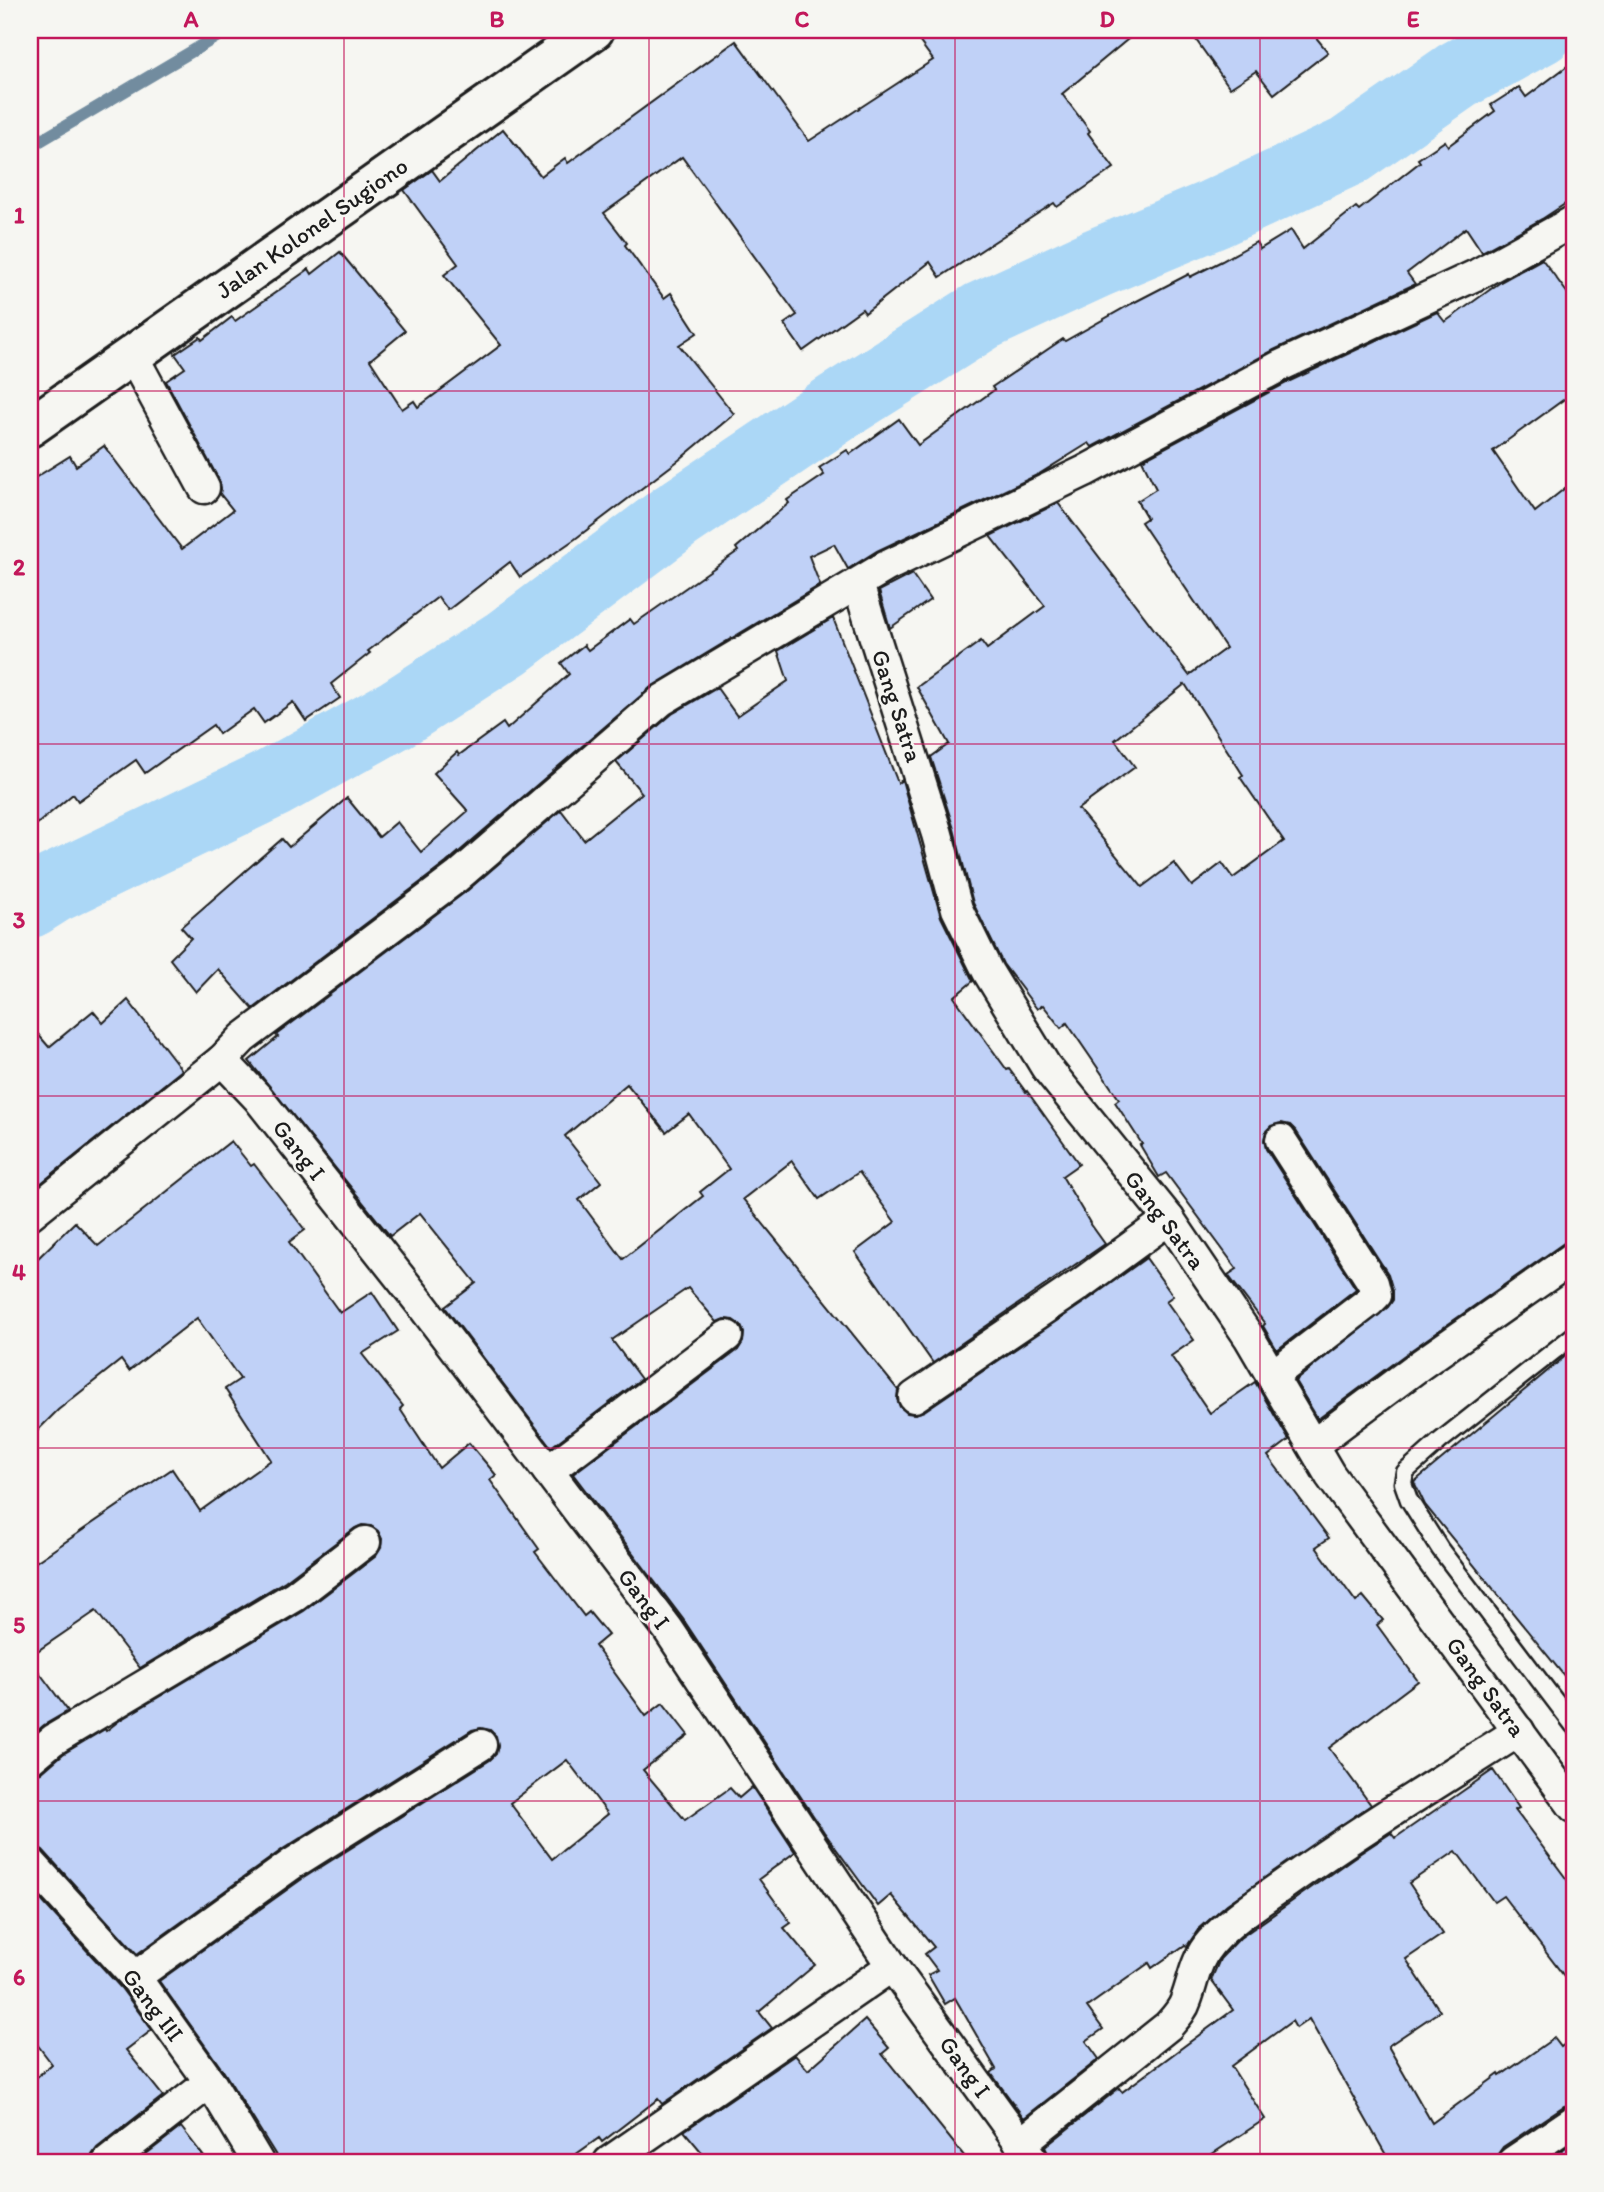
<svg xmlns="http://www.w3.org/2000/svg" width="1604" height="2192" viewBox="0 0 1604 2192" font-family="Itim,sans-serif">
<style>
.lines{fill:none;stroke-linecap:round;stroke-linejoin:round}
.stream{stroke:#728c9f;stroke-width:12}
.river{stroke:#abd7f6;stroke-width:70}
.building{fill:#c0d1f7;stroke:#1c1c1c;stroke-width:2;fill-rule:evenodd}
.lane-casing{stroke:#1c1c1c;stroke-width:21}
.street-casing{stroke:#1c1c1c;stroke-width:35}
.secondary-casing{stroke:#1c1c1c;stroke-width:44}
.lane{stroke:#f6f6f2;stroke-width:16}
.street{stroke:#f6f6f2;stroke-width:30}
.secondary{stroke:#f6f6f2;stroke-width:38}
.grid{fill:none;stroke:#c2185b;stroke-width:2;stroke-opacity:0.55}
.labels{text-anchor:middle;stroke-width:5;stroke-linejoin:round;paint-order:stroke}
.street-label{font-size:24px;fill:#1c1c1c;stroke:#f6f6f2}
.neatline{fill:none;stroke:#c2185b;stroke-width:2.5}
.grid-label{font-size:23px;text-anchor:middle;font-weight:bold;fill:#c2185b}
</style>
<rect width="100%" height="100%" fill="#f6f6f2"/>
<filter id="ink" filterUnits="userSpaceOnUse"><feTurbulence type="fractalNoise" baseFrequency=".0143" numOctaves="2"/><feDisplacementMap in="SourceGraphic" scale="14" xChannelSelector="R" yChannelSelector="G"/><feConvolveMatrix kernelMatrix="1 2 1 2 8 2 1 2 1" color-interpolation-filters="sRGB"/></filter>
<g filter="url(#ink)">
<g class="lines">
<polyline class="stream" points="30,147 228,30"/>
<polyline class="river" points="30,903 52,889 273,783 400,712 507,643 676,516 841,405 982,316 1097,263 1214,214 1349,151 1458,75 1540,30"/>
</g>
<g class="building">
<polygon points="911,30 1139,30 1062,94 1090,131 1088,133 1114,168 1057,207 1054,203 940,277 930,262 865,313 862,309 803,351 784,324 797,315 682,157 604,213 627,243 625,245 664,298 671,293 697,333 679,345 734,414 679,460 575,539 520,577 510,562 448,610 438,597 368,651 370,653 331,684 340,698 306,721 293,702 264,723 254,709 219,734 213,725 145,773 136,760 78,801 73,794 30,830 30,481 70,456 76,466 104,446 182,549 233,510 220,494 221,488 219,480 166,381 185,368 175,354 200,337 202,340 232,317 235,321 309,269 312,274 340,252 405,331 370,360 402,409 414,401 418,407 501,345 444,275 458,264 404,190 432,170 440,181 503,129 541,176 565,158 568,163 736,41 809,141 933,60"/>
<polygon points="1189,30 1310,30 1328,52 1274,94 1256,71 1230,88"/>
<polygon points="1574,61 1574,198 1542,219 1482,252 1466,228 1407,273 1415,284 1274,350 1092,447 1089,443 1039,474 877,551 848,569 834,544 809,556 820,585 651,687 446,863 253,1009 218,969 196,992 170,959 191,938 181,927 282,839 289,847 347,798 379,837 397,822 421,852 468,811 434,773 457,752 459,755 503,723 507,729 569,674 561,663 584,645 588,650 630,619 634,624 738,551 736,548 789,503 787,500 824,475 819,468 847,450 850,454 899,419 918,445 994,390 992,387 1063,339 1065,341 1131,304 1189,274 1190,277 1222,261 1256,242 1260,249 1291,230 1303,249 1356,207 1359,210 1420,162 1418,159 1445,141 1448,146 1495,111 1491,105 1519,87 1526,97"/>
<path d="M1542,259l32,43v90l-81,59 42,61 39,-31v759l-10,3 -154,108 -92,68 -23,-38 93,-74 5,-7v-9l-5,-17 -92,-143 -6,-6 -9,-2 -10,3 -5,5 -2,9 2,9 90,140 -79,61 -14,-24 2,-2 -37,-49 9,-6 -71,-96 -7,4 -19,-32 2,-1 -27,-42 4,-3 -52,-76 -6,5 -18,-23 -6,4 -34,-45 -30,-61 -19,-74 -23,-72 18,-13 -32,-57 64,-46 6,8 58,-43 -55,-70 68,-33 131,172 37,-27 -85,-126 6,-4 -10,-17 19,-12 -14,-29 148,-79 147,-69 8,10 57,-41zM1185,684l58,91 -3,2 44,64 -51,37 -11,-15 -30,23 -18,-23 -32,24 -64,-78 57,-42 -20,-27z"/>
<polygon points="912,574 930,600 890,628 879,591"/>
<path d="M833,618l65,165 4,-3 39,137 32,64 -19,16 53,73 2,-1 17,23 1,-1 52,73 -17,12 28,47 15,21 -172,119 -78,-111 40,-30 -36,-50 -40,27 -27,-38 -49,38 155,191 -1,9 3,8 7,6 8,1 9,-3 165,-112 57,-41 27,38 -7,5 28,39 -23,16 39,57 45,-31 34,58 -21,16 61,82 -13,9 40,55 7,-6 20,24 -6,5 41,56 -89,67 42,57 -144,99 -29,26 -11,16 -2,-1 -33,23 -3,-5 -62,44 16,22 -17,12 13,18 -75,59 -33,-45 5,-4 -41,-71 -10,6 -17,-29 9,-5 -12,-16 9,-7 -43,-52 -13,11 -54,-74 -141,-213 -110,-145 165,-124 5,-8 1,-9 -3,-7 -8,-6 -9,-1 -7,3 -29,-34 -76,52 29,39 -90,68 -106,-140 31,-24 -56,-70 -30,23 -141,-175 29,-24 -2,-2 192,-145 93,-80 23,30 58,-47 -26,-31 56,-48 45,-26 20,28 51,-35 -10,-30zM627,1084l39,48 23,-18 40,55 -29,23 3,4 -80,63 -44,-59 22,-18 -36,-46z"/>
<polygon points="128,1000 182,1070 30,1192 30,1025 49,1047 93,1011 103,1023"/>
<path d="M231,1141l20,25 3,-2 51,66 -16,12 51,71 32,-21 26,39 -36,23 41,52 -3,3 39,59 30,-25 27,32 -6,5 49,69 -4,3 49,64 5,-4 19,23 -13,11 51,70 17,-13 25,32 -45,35 42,50 45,-32 9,10 13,-11 43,65 -36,27 32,44 -7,5 31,37 -56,47 13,16 -110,76 -4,-5 -56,43 -3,-4 -34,24h-285l-56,-90 -65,-91 143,-102 188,-119 6,-6 2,-9 -2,-9 -6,-6 -9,-2 -9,2 -189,119 -146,105 -94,-104 -7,-4 -6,-1v-69l11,-3 22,-19 42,-25 1,2 14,-11 184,-109 72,-55 5,-8 1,-9 -4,-8 -7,-5 -9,-1 -7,3 -70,53 -145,87 -44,-57 -66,45v-90l142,-97 28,42 71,-51 -46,-71 15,-10 -43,-61 -68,53 -8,-11 -63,50 -28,28v-172l45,-44 23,24zM567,1760l41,54 -56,45 -42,-56z"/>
<polygon points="1574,1349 1574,1688 1425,1505 1414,1482"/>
<polygon points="30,1660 68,1711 44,1725 30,1737"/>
<polygon points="1493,1770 1519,1808 1515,1810 1574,1889 1574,1989 1503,1896 1494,1902 1456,1851 1409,1883 1443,1934 1406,1959 1440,2011 1388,2046 1432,2123 1499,2074 1500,2076 1554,2038 1561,2047 1574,2037 1574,2104 1564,2106 1503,2147 1498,2154 1496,2162 1390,2162 1309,2019 1296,2028 1292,2021 1231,2066 1265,2119 1200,2162 1052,2162 1045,2147 1119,2088 1122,2092 1233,2010 1211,1980 1220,1959 1240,1938 1353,1858 1391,1833 1395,1838"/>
<polygon points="30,1888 121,1988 152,2030 126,2050 163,2096 97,2148 92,2155 91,2162 30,2162 30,2083 52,2064 30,2035"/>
<polygon points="865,2020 889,2048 882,2054 969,2162 710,2162 684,2131 795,2055 808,2070"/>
<polygon points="181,2127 208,2162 136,2162"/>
<polygon points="1574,2142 1574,2162 1544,2162"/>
</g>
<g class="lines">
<g class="lane-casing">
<polyline id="lane" points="1574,1335 1440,1441 1405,1472 1403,1483 1409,1500 1440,1549 1574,1726"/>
</g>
<g class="street-casing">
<g id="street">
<polyline points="132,355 204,488"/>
<polyline points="858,584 937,834 957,909 988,972 1046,1067 1169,1219 1249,1337 1330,1475 1574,1807"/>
<polyline points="222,1060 258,1098 421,1304 668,1629 892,1966 1034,2162"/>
<polyline points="30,1214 222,1060 243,1038 457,877 662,700 885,567 1085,471 1282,365 1478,274 1574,221"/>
<polyline points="1272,1376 1370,1301 1376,1295 1373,1283 1281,1140"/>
<polyline points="914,1397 1079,1285 1169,1219"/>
<polyline points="1313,1445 1420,1365 1574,1257"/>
<polyline points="548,1471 727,1336"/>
<polyline points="30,1759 53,1740 295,1596 365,1542"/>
<polyline points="30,1862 135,1977 210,2082 258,2162"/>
<polyline points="135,1977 292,1864 481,1745"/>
<path d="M1020,2144l148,-118c7,-8 15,-16 18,-26 8,-21 9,-40 25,-58 22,-24 50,-41 75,-59 75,-54 155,-102 233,-152"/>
<polyline points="108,2162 210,2082"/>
<polyline points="609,2162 892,1966"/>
<polyline points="1513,2162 1574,2121"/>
</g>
</g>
<g class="secondary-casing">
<polyline id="secondary" points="30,427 594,30"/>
</g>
<use href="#lane" class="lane"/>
<use href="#street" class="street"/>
<use href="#secondary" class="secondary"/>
</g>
</g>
<path class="grid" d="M344,30v2132M649,30v2132M955,30v2132M1260,30v2132M30,391h1544M30,744h1544M30,1096h1544M30,1448h1544M30,1801h1544"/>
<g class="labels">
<g class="street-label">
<text transform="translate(312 228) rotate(-35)" y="8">Jalan Kolonel Sugiono</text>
<text transform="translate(897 706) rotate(72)" y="8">Gang Satra</text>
<text transform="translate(299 1150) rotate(52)" y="8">Gang I</text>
<text transform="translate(1165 1220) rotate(53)" y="8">Gang Satra</text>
<text transform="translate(644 1599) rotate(53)" y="8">Gang I</text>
<text transform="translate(1486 1687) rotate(54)" y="8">Gang Satra</text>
<text transform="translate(153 2005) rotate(53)" y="8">Gang III</text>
<text transform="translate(965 2067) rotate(54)" y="8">Gang I</text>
</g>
</g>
<rect width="1604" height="2192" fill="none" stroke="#f6f6f2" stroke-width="77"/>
<rect x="38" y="38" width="1528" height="2116" class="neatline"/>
<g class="grid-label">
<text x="191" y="27">A</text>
<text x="497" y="27">B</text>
<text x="802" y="27">C</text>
<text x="1107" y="27">D</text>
<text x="1413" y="27">E</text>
<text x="19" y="223">1</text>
<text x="19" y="575">2</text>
<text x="19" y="928">3</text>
<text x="19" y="1280">4</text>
<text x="19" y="1633">5</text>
<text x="19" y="1985">6</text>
</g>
</svg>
